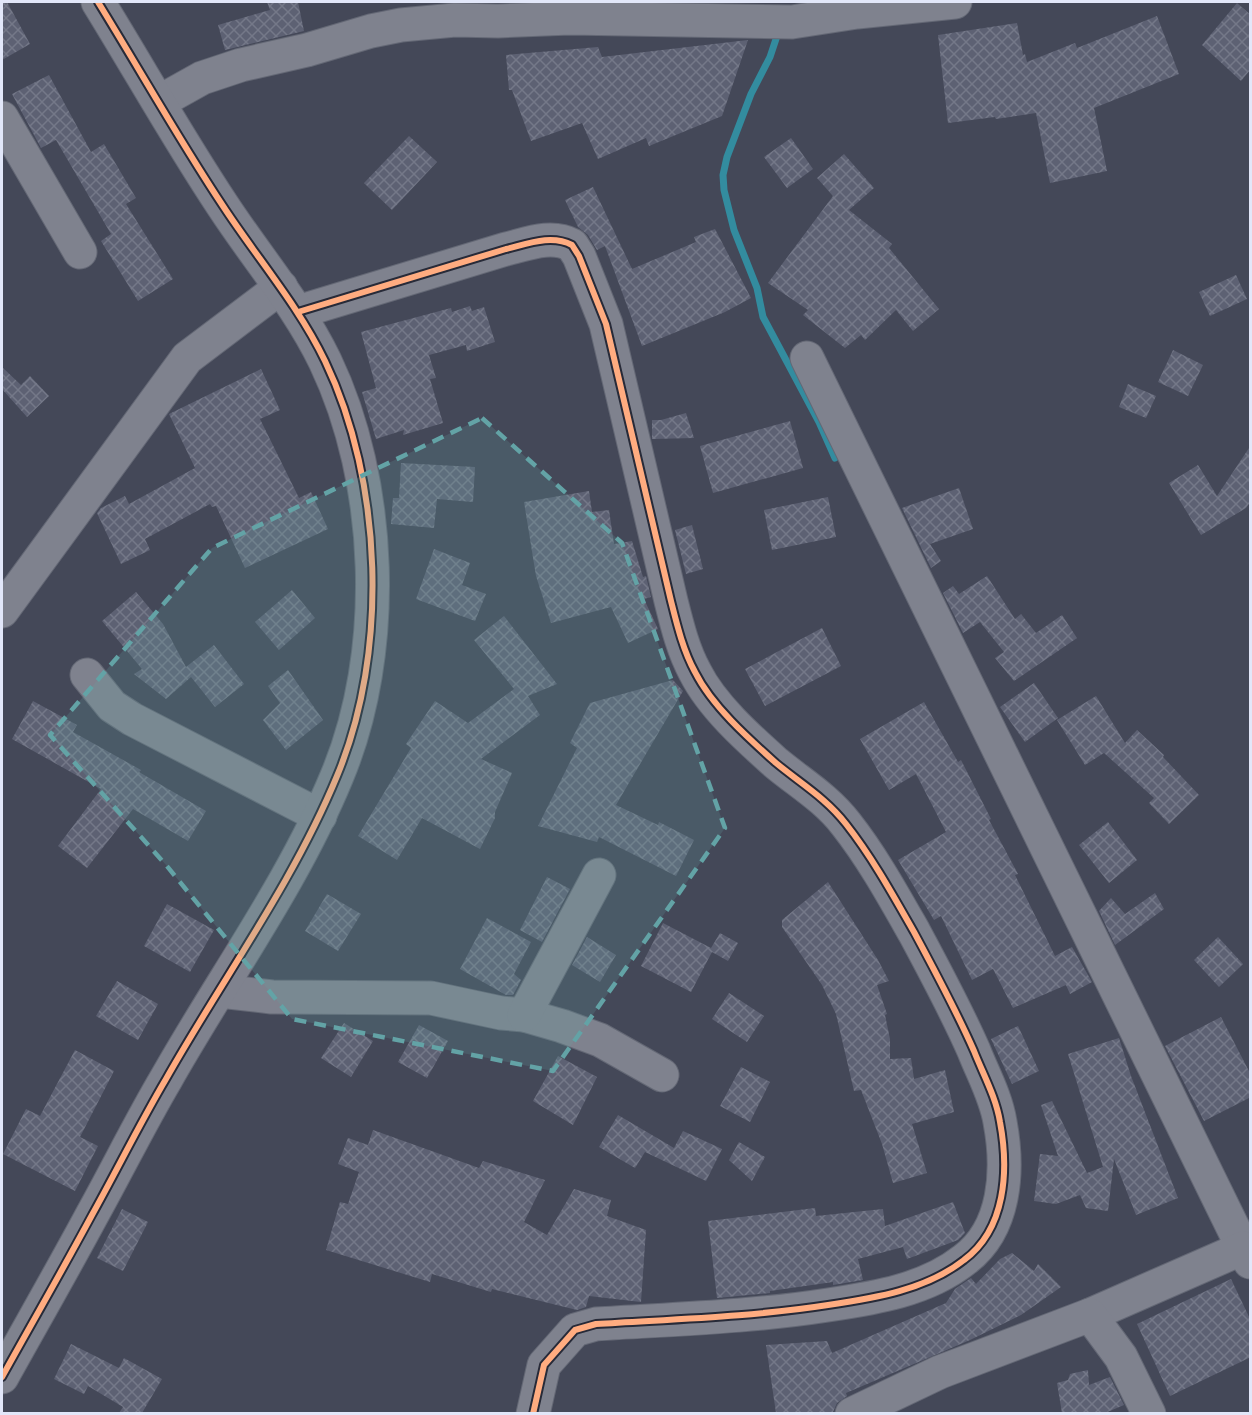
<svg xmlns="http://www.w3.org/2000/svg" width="1252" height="1415" viewBox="0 0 1252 1415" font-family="'Times New Roman',serif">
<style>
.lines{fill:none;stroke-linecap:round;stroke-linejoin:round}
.stream{stroke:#338c9f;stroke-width:7}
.building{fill:url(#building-cross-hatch)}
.minor-casing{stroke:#646875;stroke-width:35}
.minor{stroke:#7f828e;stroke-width:33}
.cycleway-casing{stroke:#272a38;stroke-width:10}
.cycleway{stroke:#ffac80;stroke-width:6}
.marked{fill:#63a3a6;fill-opacity:0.2;stroke:#63a3a6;stroke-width:4.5;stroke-dasharray:12 8;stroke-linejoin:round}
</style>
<defs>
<pattern id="building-cross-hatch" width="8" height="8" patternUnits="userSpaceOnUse" patternTransform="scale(1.5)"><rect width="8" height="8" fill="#5d6173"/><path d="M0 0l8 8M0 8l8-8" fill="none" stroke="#747888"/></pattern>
</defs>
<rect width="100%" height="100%" fill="#444858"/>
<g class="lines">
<polyline class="stream" points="779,30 770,57 751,94 727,157 723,175 724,190 734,230 757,288 763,317 819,422 835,458"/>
</g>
<g class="building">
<polygon points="2,2 7,2 30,44 2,60"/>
<polygon points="267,2 298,2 304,31 225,50 218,25 270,10"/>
<polygon points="1237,3 1251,15 1251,69 1241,81 1202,45"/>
<polygon points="1157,16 1179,74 1094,108 1107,171 1050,183 1036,113 996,119 995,117 948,123 938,35 1017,23 1023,55 1025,54 1027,62 1075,43 1077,48"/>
<polygon points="748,40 722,116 649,146 646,138 598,159 582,123 531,141 512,90 509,90 506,55 598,47 602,57"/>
<polygon points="49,75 91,152 104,144 136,198 126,204 173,279 138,301 101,241 111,234 56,140 41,148 12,94"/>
<polygon points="409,136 437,162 392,210 364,183"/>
<polygon points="791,138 813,169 787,188 764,157"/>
<polygon points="844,154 874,188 849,210 892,244 889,248 939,309 913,331 896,310 865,340 861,335 845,348 803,315 808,310 768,283 833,196 817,178"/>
<polygon points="593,187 632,269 696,242 694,237 715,229 751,298 725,312 642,346 605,246 597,250 588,235 578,227 565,200"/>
<polygon points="1236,275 1247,299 1210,316 1199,292"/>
<polygon points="470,306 472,311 484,307 495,342 467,351 466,345 429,355 436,378 430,379 443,423 403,435 404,430 376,439 362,392 376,388 361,332 451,308 452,312"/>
<polygon points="1173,350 1203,365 1188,396 1158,382"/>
<polygon points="2,367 21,385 30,376 49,396 27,417 2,389"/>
<polygon points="261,369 280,410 260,419 299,498 311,492 328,529 245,568 216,506 212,507 210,504 145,539 150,550 121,564 97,513 101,508 125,496 129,504 195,468 169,414"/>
<polygon points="1128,384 1156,396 1146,418 1119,407"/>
<polygon points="686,413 694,438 652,439 652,420 661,420"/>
<polygon points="790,421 803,468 713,493 700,446"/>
<polygon points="1251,445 1251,501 1246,508 1201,535 1169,483 1198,465 1217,496"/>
<polygon points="401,463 475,467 473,502 437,499 434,528 391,524 393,498 399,498"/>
<polygon points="959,488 973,529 930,544 941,561 931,568 902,508"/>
<polygon points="589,491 592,512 609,510 614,544 632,541 643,577 646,576 651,597 644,599 658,629 628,643 611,607 551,623 536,576 524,502"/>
<polygon points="828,497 836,537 772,550 764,510"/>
<polygon points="692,525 703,569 686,574 675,530"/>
<polygon points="434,549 470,563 462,585 486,594 475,621 416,599"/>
<polygon points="987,576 1015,619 1021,614 1036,633 1062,615 1077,638 1014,681 995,658 1004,652 980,622 963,633 943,593 953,586 959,594"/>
<polygon points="292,590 315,618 279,650 255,622"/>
<polygon points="136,592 163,624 186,667 214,645 244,684 215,707 191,677 166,699 134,674 142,669 102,621"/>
<polygon points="504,616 557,684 528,696 540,715 481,759 512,773 495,812 495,818 480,849 422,818 397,860 358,836 411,748 406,744 435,701 468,723 514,689 474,640"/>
<polygon points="822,628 841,666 765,706 745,669"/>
<polygon points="288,670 323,720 286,750 263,720 280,703 268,686"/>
<polygon points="673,680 683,691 616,805 658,825 659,822 694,840 676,876 599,837 597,842 538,826 577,748 570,743 590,703"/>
<polygon points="1034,683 1058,718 1025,742 1000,707"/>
<polygon points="1096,696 1125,743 1137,730 1164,755 1163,757 1199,795 1169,824 1149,803 1154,798 1104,753 1085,765 1057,720"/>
<polygon points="33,701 77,725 73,732 141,770 139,772 206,811 188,841 133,809 87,868 58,846 101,789 12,739"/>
<polygon points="924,702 958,762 961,760 991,819 989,820 1018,874 1015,875 1055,956 1072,947 1092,982 1070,994 1066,985 1013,1008 993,969 972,980 941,916 934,920 898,860 946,832 916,774 889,790 860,739"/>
<polygon points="1108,822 1137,860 1109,883 1079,845"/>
<polygon points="547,877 570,889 542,942 520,930"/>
<polygon points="828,882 878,960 889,981 877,985 887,1014 885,1015 890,1039 890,1059 911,1058 914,1079 945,1070 954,1112 912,1124 927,1173 893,1183 882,1144 861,1090 854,1091 836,1014 822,985 782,927 782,920"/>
<polygon points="1155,893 1164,909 1115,945 1099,911 1111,898 1125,914"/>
<polygon points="327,894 361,914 338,951 305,931"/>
<polygon points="167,904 214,930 190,972 144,946"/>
<polygon points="487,918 531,942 514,974 521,980 513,995 506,995 460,969"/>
<polygon points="663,923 711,948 720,933 738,943 728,961 712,952 691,992 641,966"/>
<polygon points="587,937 616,955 600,982 572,965"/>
<polygon points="1218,937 1243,964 1219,987 1194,960"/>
<polygon points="117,981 158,1004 138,1040 96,1016"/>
<polygon points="729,993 764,1016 747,1042 712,1019"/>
<polygon points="1221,1017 1251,1075 1251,1097 1204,1121 1165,1046"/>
<polygon points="344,1023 373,1041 351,1077 321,1058"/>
<polygon points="419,1025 448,1041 427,1078 398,1062"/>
<polygon points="1018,1026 1039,1071 1012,1084 991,1039"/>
<polygon points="1119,1038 1131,1076 1178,1198 1136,1215 1114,1159 1108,1211 1086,1208 1080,1195 1056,1204 1034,1201 1040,1154 1058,1156 1041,1105 1052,1101 1087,1173 1103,1167 1068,1054"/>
<polygon points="75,1050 114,1071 80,1137 98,1146 75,1191 3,1154 26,1109 40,1116"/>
<polygon points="558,1056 597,1077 573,1125 533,1101"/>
<polygon points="741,1067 770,1082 750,1122 720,1106"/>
<polygon points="618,1115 674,1148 683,1131 722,1149 706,1181 645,1152 635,1168 599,1147"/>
<polygon points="373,1130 479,1168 483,1161 545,1180 524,1222 547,1235 574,1189 611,1200 607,1216 646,1230 641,1302 589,1296 586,1307 577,1310 492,1289 491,1292 432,1274 430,1282 326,1250 340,1202 348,1204 359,1172 338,1164 348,1138 368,1145"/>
<polygon points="739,1142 765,1157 752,1181 729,1160"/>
<polygon points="953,1202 965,1233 958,1240 907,1259 903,1247 858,1259 863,1280 833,1285 833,1282 770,1291 770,1293 717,1298 708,1221 815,1208 816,1216 883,1209 885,1226"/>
<polygon points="122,1209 148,1222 123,1271 97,1258"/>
<polygon points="1012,1253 1034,1271 1038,1264 1061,1287 1021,1315 970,1340 846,1393 847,1396 837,1403 833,1412 829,1413 776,1413 766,1345 827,1341 832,1353 946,1303 955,1289 971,1278 976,1284 1000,1259"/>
<polygon points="1231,1279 1251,1321 1251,1357 1170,1396 1137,1324"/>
<polygon points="71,1344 119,1368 124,1358 162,1379 142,1413 119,1413 123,1407 88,1386 84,1394 54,1379"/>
<polygon points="1088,1370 1089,1385 1110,1377 1124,1405 1105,1413 1062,1413 1057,1383 1068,1380 1070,1374"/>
</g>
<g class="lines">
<g class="minor-casing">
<g id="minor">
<polyline points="159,102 202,78 241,65 307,50 371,31 401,25 455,20 498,21 570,18 792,22 857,12 955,2"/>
<polyline points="2,118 80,252"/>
<path d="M298,312l208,-63c21,-5 45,-15 66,-4l7,11 27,68 65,277c6,24 12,49 24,71 17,34 53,66 81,91 24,20 50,35 70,61 26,33 47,71 68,108 21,39 42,78 60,119 9,23 22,46 26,71 9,48 6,107 -36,138 -38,30 -89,38 -136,45 -77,12 -154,14 -232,19l-21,6 -31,35 -11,49"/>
<polyline points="807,358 1243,1248 1250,1244"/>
<polyline points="2,611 187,358 281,287"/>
<polyline points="87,675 112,706 132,719 320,816"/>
<polyline points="220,991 272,997 431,998 501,1013 524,1015 562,1026 600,1040 662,1075"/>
<polyline points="524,1015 599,875"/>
<polyline points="1090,1315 1243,1248 1250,1262"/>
<path d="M2,1377c30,-54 61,-108 90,-162 25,-45 48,-92 74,-136 57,-101 127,-196 171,-303 52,-124 46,-294 -12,-415 -27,-56 -68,-103 -102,-155 -44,-66 -83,-136 -125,-204"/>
<polyline points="852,1414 940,1372 1090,1315 1121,1357 1149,1414"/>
</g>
</g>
<use href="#minor" class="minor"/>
<g class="cycleway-casing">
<g id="cycleway">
<path d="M298,312l208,-63c21,-5 45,-15 66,-4l7,11 27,68 65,277c6,24 12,49 24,71 17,34 53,66 81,91 24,20 50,35 70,61 26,33 47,71 68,108 21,39 42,78 60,119 9,23 22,46 26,71 9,48 6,107 -36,138 -38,30 -89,38 -136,45 -77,12 -154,14 -232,19l-21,6 -31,35 -11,49"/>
<path d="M2,1377c30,-54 61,-108 90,-162 25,-45 48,-92 74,-136 57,-101 127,-196 171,-303 52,-124 46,-294 -12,-415 -27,-56 -68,-103 -102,-155 -44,-66 -83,-136 -125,-204"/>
</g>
</g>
<use href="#cycleway" class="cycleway"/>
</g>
<path class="marked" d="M482,418l140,125 103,285 -172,243 -261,-52 -126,-154 -116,-130 162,-187z"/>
<rect width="1252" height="1415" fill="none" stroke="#e2e7f9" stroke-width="6"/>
</svg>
